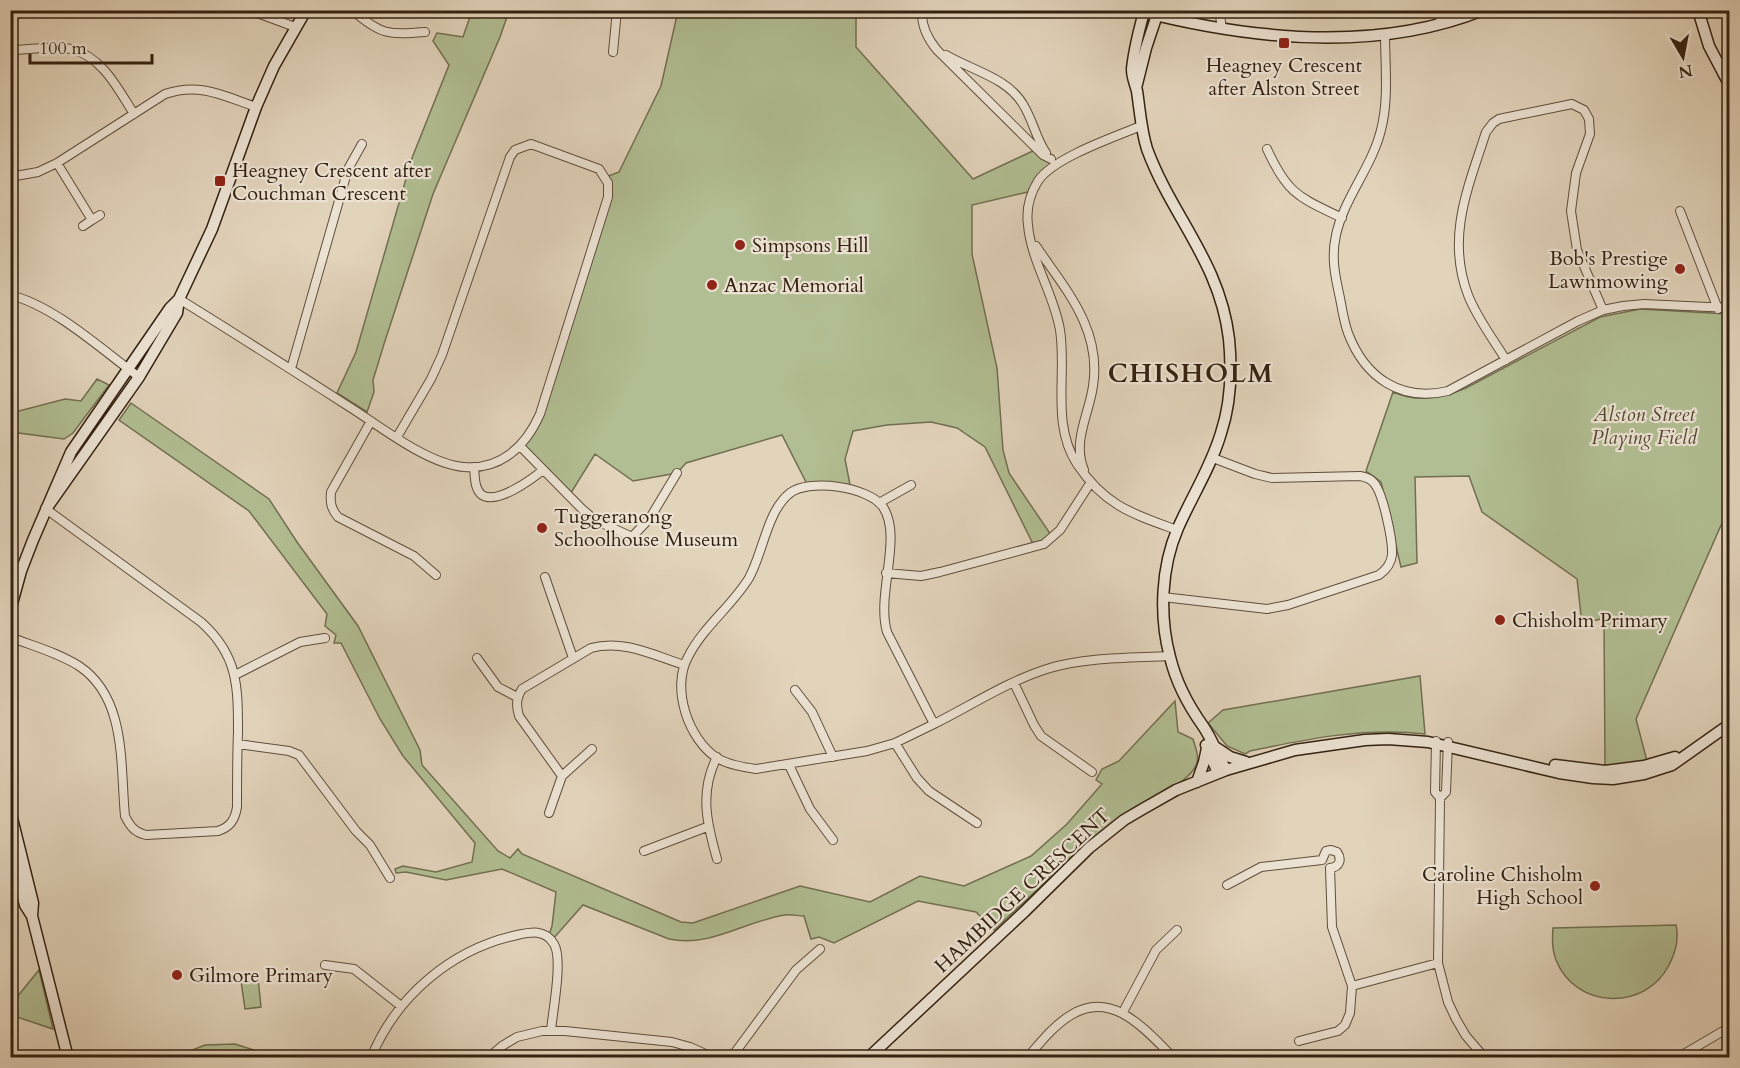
<svg xmlns="http://www.w3.org/2000/svg" width="1740" height="1068" font-family="Cardo,serif">
<style>
.green{fill:#b1bd92;stroke:#726f51;stroke-width:1.5}
.lines{fill:none;stroke-linecap:round;stroke-linejoin:round}
.street-casing{stroke:#5f4e3b;stroke-width:10}
.secondary-casing{stroke:#332110;stroke-width:13}
.street{stroke:#ece2d3;stroke-width:8}
.secondary{stroke:#ece2d3;stroke-width:10}
.poi-dot{fill:#8f2418;stroke:#ece2d3;stroke-width:2}
.labels{text-anchor:middle;stroke-width:4.5;stroke-linejoin:round;paint-order:stroke}
.poi-label{font-size:20px;fill:#332110;stroke:#ece2d3;text-anchor:start}
.park-label{font-size:20px;font-style:italic;fill:#524830;stroke:#ece2d3}
.street-label{font-size:20px;fill:#332110;stroke:#ece2d3}
.district-label{font-size:26px;font-weight:bold;letter-spacing:1.5px;fill:#332110;stroke:#ece2d3}
</style>
<rect width="100%" height="100%" fill="#e2d3bb"/>
<filter id="stains"><feTurbulence type="fractalNoise" baseFrequency=".00333" numOctaves="4"/><feColorMatrix values="0 0 0 0 .2 0 0 0 0 .09 0 0 0 0 .02 0 0 0 .5 -.17"/></filter>
<radialGradient id="worn" r=".72"><stop offset=".6" stop-color="#630" stop-opacity="0"/><stop offset="1" stop-color="#630" stop-opacity=".3"/></radialGradient>
<!-- green -->
<path class="green" d="M472,11H509L500,37L433,194L384,344L373,380L374,392L367,412L337,393L356,352L412,158L449,65L433,41L437,33L463,37Z
M678,11H861L856,18V47L973,179L1037,149L1054,164L1032,191L972,205V254L997,368L1003,450L1009,473L1053,538L1035,548L985,447L957,428L931,422L887,425L853,431L845,459L851,490L808,486L782,435L686,463L677,473L633,481L595,454L569,496L520,446L534,428L608,197L606,177L619,172L661,86Z
M1640,309L1729,314V507L1636,719L1647,761L1605,766L1604,618L1582,624L1577,579L1482,512L1469,476L1415,477L1417,563L1401,567L1381,482L1366,471L1393,392C1418,403 1442,398 1466,388L1600,317Z
M97,379L109,385L73,433L64,439L11,432V413L65,399L81,401Z
M131,403L269,499L297,542L358,626L420,750L422,765L498,851L510,858L518,849L522,854L681,922L693,923L800,886L870,902L920,876L964,886L1031,856L1067,824L1102,784L1096,780L1102,769L1119,761L1175,701L1178,732L1193,739C1196,749 1201,760 1194,769C1179,790 1150,796 1129,811C1081,848 1038,889 994,930L976,912L918,901L834,943L819,937L811,939L804,916C798,916 791,914 785,915C745,921 710,948 669,939L583,905L553,939L549,935L552,926L556,892L502,869L446,880L406,872L396,873L395,869L403,866L436,872L472,862L475,843L403,756L380,719L341,643H334L336,635L325,626L327,614L249,511L119,420Z
M1420,676L1425,734C1365,727 1307,739 1250,751L1245,754L1227,746L1208,723L1223,710Z
M1676,925C1679,939 1676,952 1669,965C1646,1011 1576,1010 1556,960C1552,950 1552,939 1553,928Z
M39,970L53,1029L11,1015V995L17,997Z
M258,978L261,1007L245,1009L241,981Z
M235,1044L263,1053L269,1057H175L205,1045Z"/>
<g class="lines">
<!-- street casing -->
<g class="street-casing">
<path id="street" d="M249,10L295,27
M352,10C381,35 388,35 425,32
M922,10C921,26 927,38 937,50L1043,155L1051,159
M1219,10L1222,28
M1439,10L1441,24
M1385,34C1385,65 1389,100 1381,130C1372,167 1344,198 1336,235C1331,257 1335,276 1340,298C1342,309 1344,322 1348,333C1365,378 1401,402 1448,391L1578,321L1603,310L1623,306L1644,304L1730,308
M10,50C30,50 52,45 71,49C103,57 118,89 134,114
M613,52L617,10
M946,55C971,70 1009,78 1024,106C1033,121 1036,138 1046,153
M1141,126C1114,137 1053,158 1038,181C1030,194 1026,210 1028,225C1031,261 1054,294 1060,330C1067,374 1051,424 1077,464C1105,506 1133,514 1177,530
M1267,149C1288,195 1299,197 1342,218
M57,163L92,220L83,226
M10,177L38,172L57,163L165,94C200,82 224,96 256,107
M1680,211L1718,309
M92,220L100,215
M1036,246C1065,289 1102,329 1093,386C1089,415 1072,441 1084,470
M10,295C55,306 102,350 139,377
M179,299C236,334 292,370 348,406C380,426 427,464 464,467C501,470 526,446 540,414L608,197V183L599,169L531,144L515,150L510,157L442,355L431,379L397,437
M1506,360C1493,339 1477,318 1468,295C1446,237 1468,188 1486,132L1493,123L1499,119L1572,104L1584,110L1589,119L1590,134L1576,173L1571,211L1577,250L1603,310
M291,369L348,169L362,144
M371,421L331,492C330,502 331,509 338,517L414,556L436,575
M520,446L582,509L595,520L632,537L650,518L677,473
M474,467C475,476 474,489 482,495C497,505 532,479 543,470
M879,503L911,485
M10,567L21,571
M886,573L921,576L940,572L1044,544L1060,530L1091,482
M545,577L573,658
M1163,597L1267,609L1288,605L1379,575C1386,570 1391,564 1392,555C1393,542 1383,491 1373,482C1370,478 1365,477 1360,476L1272,478L1255,474L1213,458
M10,637C33,646 59,653 79,666C127,698 120,765 125,816C130,826 134,832 146,835L218,831C230,827 235,820 237,807C237,782 237,757 238,732C238,686 238,655 201,622L46,509
M477,658L498,687L517,697
M235,675L300,642L325,638
M1014,683L1034,725L1041,736L1092,772
M795,690L812,712L833,757
M934,724L895,743L867,751L756,769C743,767 729,765 717,758C688,739 671,688 688,657C703,627 732,606 749,578C763,553 767,511 790,493C810,478 869,487 883,507C903,537 876,594 887,632L934,724C972,705 1010,680 1050,668C1086,657 1132,658 1169,656
M1436,741L1435,792L1440,798L1438,963L1448,1002L1456,1019L1466,1036L1485,1058
M895,743L917,778L929,791L977,823
M238,744L289,751L299,755L356,831L370,845L390,878
M717,757C699,792 707,824 717,859
M789,765L810,809L833,840
M562,776L519,716C516,705 516,699 522,689L591,648C623,639 653,655 684,665
M1440,798L1446,792L1448,742
M549,813L562,776L592,749
M644,851L707,827
M1322,860L1326,851L1331,850L1337,852C1342,859 1340,867 1330,868
M1227,885L1261,867L1322,860
M325,965L354,969L401,1006
M1352,986L1438,963
M1123,1012L1156,950L1177,930
M1299,1041L1338,1031L1345,1025L1350,1013L1352,986L1332,927L1330,868
M371,1058C396,996 452,949 517,935C531,932 545,929 554,944C563,959 553,1010 551,1030
M488,1058L502,1046L517,1037L542,1031H565L672,1042L690,1047L714,1058
M731,1058L796,970L820,949
M1027,1058C1040,1043 1054,1025 1071,1015C1113,989 1146,1031 1174,1058
M1677,1058L1730,1027"/>
</g>
<!-- secondary casing -->
<g class="secondary-casing">
<path id="secondary" d="M1698,10L1709,46L1730,86
M1139,11C1248,39 1376,53 1483,10
M1144,12C1139,30 1134,50 1132,69C1132,78 1135,83 1137,91C1140,111 1141,130 1147,149C1172,217 1220,262 1229,339C1232,370 1231,403 1221,433C1211,467 1192,496 1178,528C1161,567 1159,616 1170,657C1176,682 1188,705 1203,726C1212,739 1218,756 1226,770
M1136,88L1146,48L1157,15
M46,509L139,377L177,313L179,299L212,229L256,107L274,66L306,10
M10,611L21,571L33,540L71,452L170,308L179,299
M1206,745L1218,773
M1215,747L1230,757L1246,762
M1555,765L1605,771L1644,766L1675,757
M1197,782L1204,762L1207,748
M10,810L33,903L32,916L68,1058
M10,845L25,905L32,916
M868,1058L1024,912L1089,848L1124,820L1141,810L1176,790L1226,770L1295,750L1365,740L1388,739L1428,742L1559,773L1593,778L1613,779L1644,774L1672,765L1730,724"/>
</g>
<!-- street -->
<use href="#street" class="street"/>
<!-- secondary -->
<use href="#secondary" class="secondary"/>
</g>
<!-- markers -->
<g class="poi-dot">
<rect x="1278" y="37" width="12" height="12" rx="3"/>
<rect x="214" y="175" width="12" height="12" rx="3"/>
<circle cx="740" cy="245" r="6"/>
<circle cx="1680" cy="269" r="6"/>
<circle cx="712" cy="285" r="6"/>
<circle cx="542" cy="528" r="6"/>
<circle cx="1500" cy="620" r="6"/>
<circle cx="1595" cy="886" r="6"/>
<circle cx="177" cy="975" r="6"/>
</g>
<g class="labels">
<!-- poi labels -->
<g class="poi-label">
<text x="1284" y="72" text-anchor="middle">Heagney Crescent<tspan x="1284" dy="23">after Alston Street</tspan></text>
<text x="232" y="177">Heagney Crescent after<tspan x="232" dy="23">Couchman Crescent</tspan></text>
<text x="752" y="252">Simpsons Hill</text>
<text x="1668" y="265" text-anchor="end">Bob's Prestige<tspan x="1668" dy="23">Lawnmowing</tspan></text>
<text x="724" y="292">Anzac Memorial</text>
<text x="554" y="523">Tuggeranong<tspan x="554" dy="23">Schoolhouse Museum</tspan></text>
<text x="1512" y="627">Chisholm Primary</text>
<text x="1583" y="881" text-anchor="end">Caroline Chisholm<tspan x="1583" dy="23">High School</tspan></text>
<text x="189" y="982">Gilmore Primary</text>
</g>
<!-- park labels -->
<g class="park-label">
<text x="1644" y="421">Alston Street<tspan x="1644" dy="23">Playing Field</tspan></text>
</g>
<!-- street labels -->
<g class="street-label">
<text transform="translate(1022 890) rotate(-43)" y="7">HAMBIDGE CRESCENT</text>
</g>
<!-- district labels -->
<g class="district-label">
<text x="1191" y="382">CHISHOLM</text>
</g>
</g>
<!-- margin -->
<rect width="1740" height="1068" fill="none" stroke="#e2d3bb" stroke-width="36"/>
<rect x="12" y="12" width="1716" height="1044" fill="none" stroke="#332110" stroke-width="3"/>
<rect x="18" y="18" width="1704" height="1032" fill="none" stroke="#332110" stroke-width="1.5"/>
<!-- north arrow -->
<g transform="translate(1683 57) rotate(170)" stroke="#ece2d3" stroke-width="4.5" paint-order="stroke">
<path d="M0-4.5L10 22L0 15L-10 22Z" fill="#332110"/>
<text y="-9" font-size="16" font-weight="bold" text-anchor="middle" fill="#332110">N</text>
</g>
<!-- scale -->
<path d="M30 54v9h122v-9" fill="none" stroke="#332110" stroke-width="3"/>
<text x="39" y="54" font-size="18" fill="#332110" stroke="#ece2d3" stroke-width="4.5" paint-order="stroke">100 m</text>
<rect width="100%" height="100%" filter="url(#stains)"/>
<rect width="100%" height="100%" fill="url(#worn)"/>
</svg>
